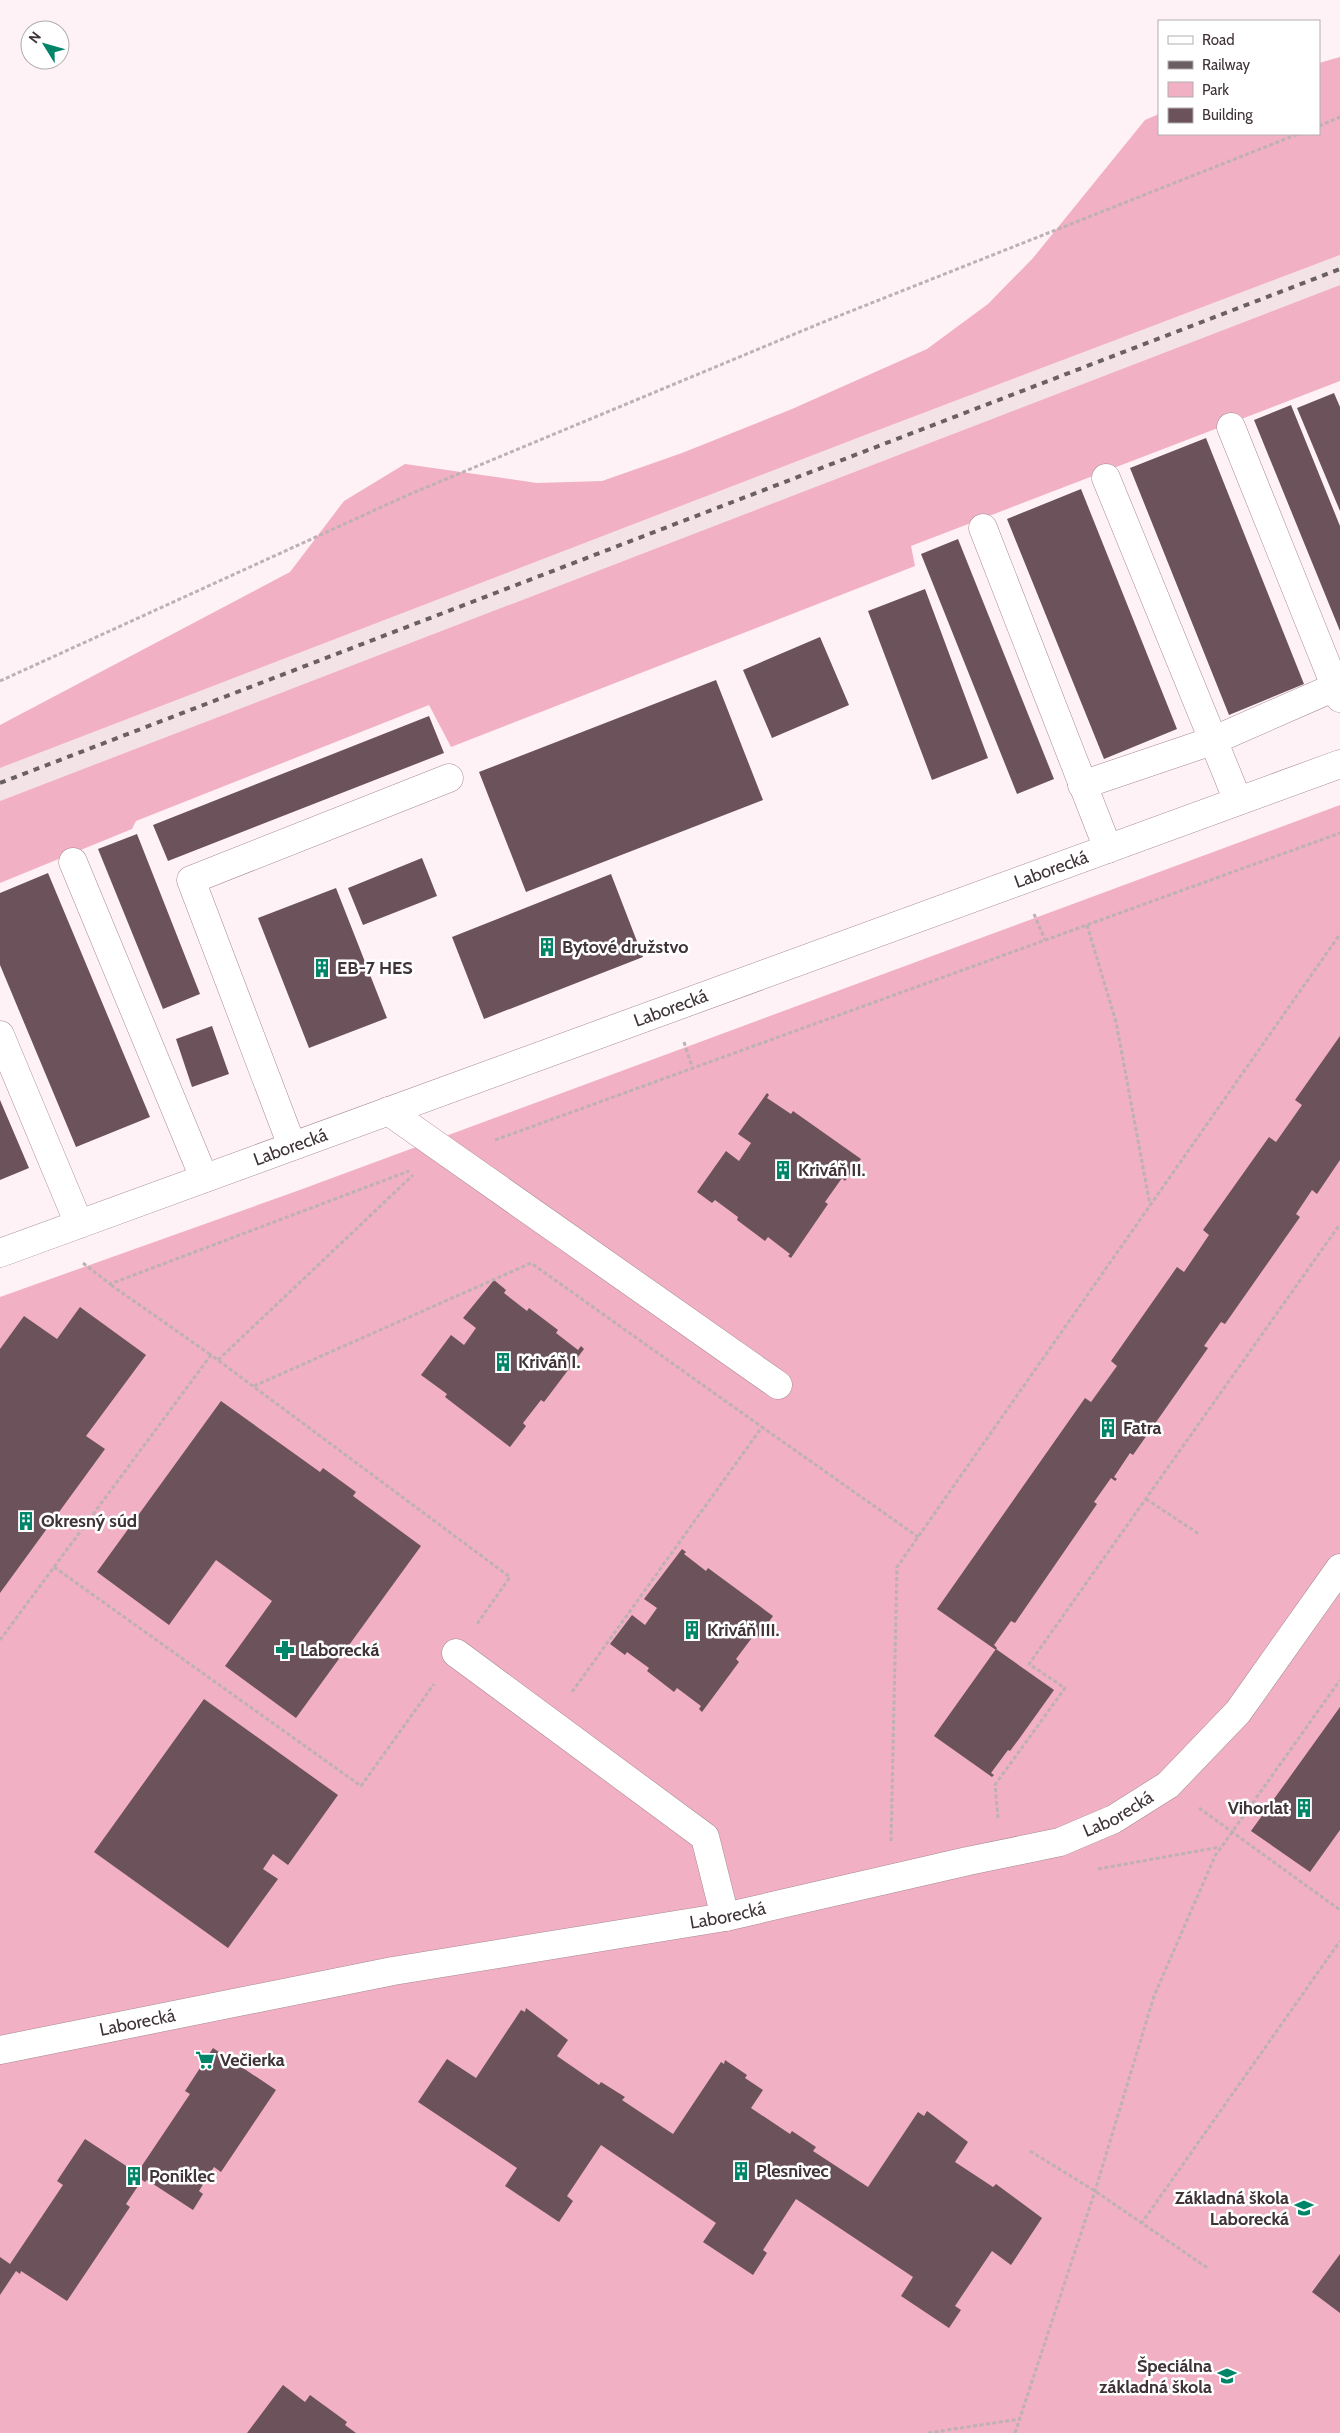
<svg xmlns="http://www.w3.org/2000/svg" width="1340" height="2433" font-family="Cabin,sans-serif">
<style>
.built{fill:#f3e3e7}
.green{fill:#f2b0c4}
.building{fill:#6c525a}
.lines{fill:none;stroke-linecap:round;stroke-linejoin:round}
.minor-casing{stroke:#a68a92;stroke-width:29}
.path{stroke:#bdb1b5;stroke-width:3;stroke-dasharray:4 2.5;stroke-linecap:butt}
.minor{stroke:#fff;stroke-width:28}
.rail{stroke:#6b5f63;stroke-width:4;stroke-dasharray:6 6;stroke-linecap:butt}
.labels{text-anchor:middle;stroke-width:5;stroke-linejoin:round;paint-order:stroke}
.street-label{font-size:18px;fill:#3f3337;stroke:#fff}
.poi-label{font-size:18px;font-weight:bold;fill:#3f3337;stroke:#fff;text-anchor:start}
</style>
<rect width="100%" height="100%" fill="#fff2f6"/>
<!-- built -->
<path class="built" d="M1340,255V285L0,801V768L860,437Z"/>
<!-- green -->
<path class="green" d="M1340,57V255L860,437L0,768V725L290,572L344,501L405,464L537,483L602,481L682,453L792,409L927,349L988,304L1033,258L1145,120L1159,114V134H1319V63Z
M1340,285V381L911,546L915,566L451,747L429,705L136,821L132,829L0,883V801Z
M1340,805V2433H0V1297L297,1191Z"/>
<!-- building -->
<path class="building" d="M1334,393L1340,407V511L1297,408Z
M1291,405L1340,526V631L1254,420Z
M1206,438L1304,684L1229,715L1130,468Z
M1081,489L1177,729L1104,759L1007,519Z
M958,539L1054,779L1017,794L921,554Z
M925,589L988,758L932,780L868,611Z
M820,637L849,705L772,738L743,670Z
M716,680L763,800L526,892L479,772Z
M429,716L444,753L168,861L153,825Z
M137,834L200,994L163,1009L98,849Z
M422,858L437,896L363,925L348,888Z
M48,873L150,1117L76,1147L0,965V893Z
M611,874L643,957L484,1019L452,937Z
M336,888L387,1018L309,1048L258,918Z
M212,1026L229,1074L192,1087L176,1039Z
M1340,1036V1160L1317,1194L1312,1190L1296,1214L1300,1217L1225,1324L1221,1322L1204,1346L1208,1348L1133,1455L1130,1453L1114,1477L1117,1479L1115,1481L1111,1478L1094,1502L1097,1504L1015,1623L1011,1621L994,1645L997,1648L996,1650L937,1609L1085,1398L1091,1402L1117,1366L1111,1361L1177,1267L1184,1272L1209,1235L1203,1230L1269,1137L1276,1142L1302,1105L1295,1100Z
M767,1093L769,1095L767,1098L791,1114L793,1111L861,1159L845,1181L842,1178L825,1202L828,1204L791,1258L788,1256L790,1254L768,1237L765,1241L737,1220L738,1217L715,1200L712,1203L697,1192L726,1151L739,1161L751,1143L738,1134Z
M0,1100L29,1168L0,1180Z
M494,1280L506,1290L504,1293L527,1311L529,1308L558,1330L556,1333L578,1350L581,1346L584,1349L544,1402L541,1400L523,1423L526,1426L510,1447L445,1397L447,1394L421,1375L451,1335L464,1345L476,1328L463,1318Z
M80,1307L146,1355L86,1436L105,1449L0,1593V1349L24,1316L57,1339Z
M221,1401L320,1472L323,1468L356,1492L353,1496L421,1546L296,1718L225,1666L272,1601L216,1560L169,1625L97,1572Z
M682,1549L686,1552L684,1554L706,1571L708,1568L773,1616L758,1637L754,1635L736,1659L739,1662L702,1712L699,1709L701,1706L677,1688L674,1692L647,1671L649,1668L627,1652L625,1655L610,1644L632,1615L645,1625L657,1608L644,1599Z
M996,1649L1054,1690L1019,1739L1010,1751L1008,1750L991,1773L994,1775L992,1777L934,1736Z
M204,1699L338,1795L288,1865L273,1854L263,1869L278,1879L228,1948L94,1852Z
M1340,1707V1830L1310,1872L1251,1831Z
M526,2008L568,2040L557,2056L599,2085L601,2082L625,2097L622,2100L673,2134L721,2062L724,2064L725,2060L747,2075L745,2078L763,2090L751,2108L790,2134L792,2131L816,2147L813,2151L868,2187L918,2112L924,2116L927,2111L968,2142L955,2162L993,2187L996,2184L1042,2218L1011,2265L992,2251L955,2306L961,2310L949,2328L901,2296L913,2277L796,2199L763,2250L767,2253L753,2275L703,2242L716,2223L601,2145L567,2196L573,2201L559,2222L505,2186L517,2168L418,2102L447,2059L476,2078L521,2010L525,2012Z
M213,2048L276,2090L221,2172L214,2167L199,2191L203,2194L193,2210L147,2180L145,2182L142,2180L126,2204L130,2207L67,2301L21,2271L20,2274L16,2271L0,2295V2257L10,2264L63,2185L57,2181L85,2139L137,2173L190,2094L185,2091Z
M1340,2254V2313L1312,2292Z
M283,2385L305,2402L310,2395L347,2422L345,2425L356,2433H247Z"/>
<g class="lines">
<!-- minor casing -->
<g class="minor-casing">
<g id="minor">
<path d="M1231,427L1340,698"/>
<path d="M1106,478L1238,801"/>
<path d="M983,528L1108,849"/>
<path d="M1082,785L1212,741L1335,687"/>
<path d="M73,862L204,1178"/>
<path d="M0,1035L79,1224"/>
<path d="M388,1111L778,1385"/>
<path d="M292,1146L191,880L449,778"/>
<path id="s1" d="M0,1253L1340,764"/>
<path d="M456,1653L705,1837L725,1917"/>
<path id="s2" d="M0,2050L393,1971L725,1917L968,1861L1060,1842L1114,1819L1168,1785L1238,1712L1340,1568"/>
</g>
</g>
<!-- path -->
<path class="path" d="M1319,126L1340,117
M0,681L408,495L821,323L1298,134
M1034,914L1045,940
M1087,925L1116,1022L1150,1205
M684,1042L692,1067
M495,1140L1340,833
M83,1263L110,1284L409,1171
M111,1285L211,1355
M218,1360L413,1175
M254,1386L531,1263L762,1427
M1146,1499L1199,1534
M54,1567L361,1786L434,1684
M0,1640L211,1355L510,1577L477,1624
M572,1692L762,1427L918,1537
M1199,1808L1340,1910
M998,1818L995,1785L1065,1688L1029,1664L1340,1224
M891,1841L897,1567L1340,934
M1098,1869L1220,1847
M1030,2151L1095,2191L1209,2269
M1141,2224L1340,1941
M928,2433L1020,2419
M1015,2433L1095,2191L1154,1996L1215,1856L1340,1680"/>
<!-- minor -->
<use href="#minor" class="minor"/>
<!-- rail -->
<path class="rail" d="M0,783L1340,269"/>
</g>
<!-- icons -->
<defs>
<g id="building-bare" transform="scale(1.5)"><path d="M-4-6H4V6H1V3H-1V6H-4ZM-2.5-4.3h1.7v1.8h-1.7ZM.8-4.3h1.7v1.8H.8ZM-2.5-1h1.7V.8h-1.7ZM.8-1h1.7V.8H.8Z" fill="#008569" stroke="#fff" stroke-width="2.5" paint-order="stroke"/></g>
<g id="pharmacy-bare" transform="scale(1.5)"><path d="M-2-6h4v4h4v4h-4v4h-4v-4h-4v-4h4Z" fill="#008569" stroke="#fff" stroke-width="2.5" paint-order="stroke"/></g>
<g id="supermarket-bare" transform="scale(1.5)"><path d="M-6-5.5h2.5l.6 2H6L4.5 2H-2.5L-4.4-4H-6ZM-1.5 3.2a1.3 1.3 0 1 0 .1 0ZM3 3.2a1.3 1.3 0 1 0 .1 0Z" fill="#008569" stroke="#fff" stroke-width="2.5" paint-order="stroke"/></g>
<g id="school-bare" transform="scale(1.5)"><path d="M0-5L7-2L0 1L-7-2ZM-4 1L0 2.5L4 1V4Q0 6-4 4Z" fill="#008569" stroke="#fff" stroke-width="2.5" paint-order="stroke"/></g>
</defs>
<g fill-rule="evenodd">
<use href="#building-bare" x="547" y="947"/>
<use href="#building-bare" x="322" y="968"/>
<use href="#building-bare" x="783" y="1170"/>
<use href="#building-bare" x="503" y="1362"/>
<use href="#building-bare" x="1108" y="1428"/>
<use href="#building-bare" x="26" y="1521"/>
<use href="#building-bare" x="692" y="1630"/>
<use href="#pharmacy-bare" x="285" y="1650"/>
<use href="#building-bare" x="1304" y="1808"/>
<use href="#supermarket-bare" x="205" y="2060"/>
<use href="#building-bare" x="741" y="2171"/>
<use href="#building-bare" x="134" y="2176"/>
<use href="#school-bare" x="1304" y="2208"/>
<use href="#school-bare" x="1227" y="2376"/>
</g>
<g class="labels">
<!-- street labels -->
<g class="street-label">
<text dy="6" stroke="none"><textPath href="#s1" startOffset="1119">Laborecká</textPath></text>
<text dy="6" stroke="none"><textPath href="#s1" startOffset="714">Laborecká</textPath></text>
<text dy="6" stroke="none"><textPath href="#s1" startOffset="309">Laborecká</textPath></text>
<text dy="6" stroke="none"><textPath href="#s2" startOffset="1145">Laborecká</textPath></text>
<text dy="6" stroke="none"><textPath href="#s2" startOffset="740">Laborecká</textPath></text>
<text dy="6" stroke="none"><textPath href="#s2" startOffset="140">Laborecká</textPath></text>
</g>
<!-- poi labels -->
<g class="poi-label">
<text x="562" y="953">Bytové družstvo</text>
<text x="337" y="974">EB-7 HES</text>
<text x="798" y="1176">Kriváň II.</text>
<text x="518" y="1368">Kriváň I.</text>
<text x="1123" y="1434">Fatra</text>
<text x="41" y="1527">Okresný súd</text>
<text x="707" y="1636">Kriváň III.</text>
<text x="300" y="1656">Laborecká</text>
<text x="1289" y="1814" text-anchor="end">Vihorlat</text>
<text x="220" y="2066">Večierka</text>
<text x="756" y="2177">Plesnivec</text>
<text x="149" y="2182">Poniklec</text>
<text x="1289" y="2204" text-anchor="end">Základná škola<tspan x="1289" dy="21">Laborecká</tspan></text>
<text x="1212" y="2372" text-anchor="end">Špeciálna<tspan x="1212" dy="21">základná škola</tspan></text>
</g>
</g>
<!-- legend -->
<rect x="1158" y="20" width="162" height="115" fill="#ffffff" stroke="#b2adaf"/>
<rect x="1168" y="36" width="25" height="8" fill="#ffffff" stroke="#b2adaf"/>
<text x="1202" y="45" font-size="15" fill="#3f3337">Road</text>
<rect x="1168" y="61" width="25" height="8" fill="#6b5f63" stroke="#b2adaf"/>
<text x="1202" y="70" font-size="15" fill="#3f3337">Railway</text>
<rect x="1168" y="82" width="25" height="15" fill="#f2b0c4" stroke="#b2adaf"/>
<text x="1202" y="95" font-size="15" fill="#3f3337">Park</text>
<rect x="1168" y="108" width="25" height="15" fill="#6c525a" stroke="#b2adaf"/>
<text x="1202" y="120" font-size="15" fill="#3f3337">Building</text>
<!-- north arrow -->
<g transform="translate(45 45) rotate(307)"><circle r="24" fill="#ffffff" stroke="#b2adaf"/>
<path d="M0-4L9 19L0 12L-9 19Z" fill="#008569"/>
<text y="-8" font-size="14" font-weight="bold" text-anchor="middle" fill="#3f3337">N</text>
</g>
</svg>
